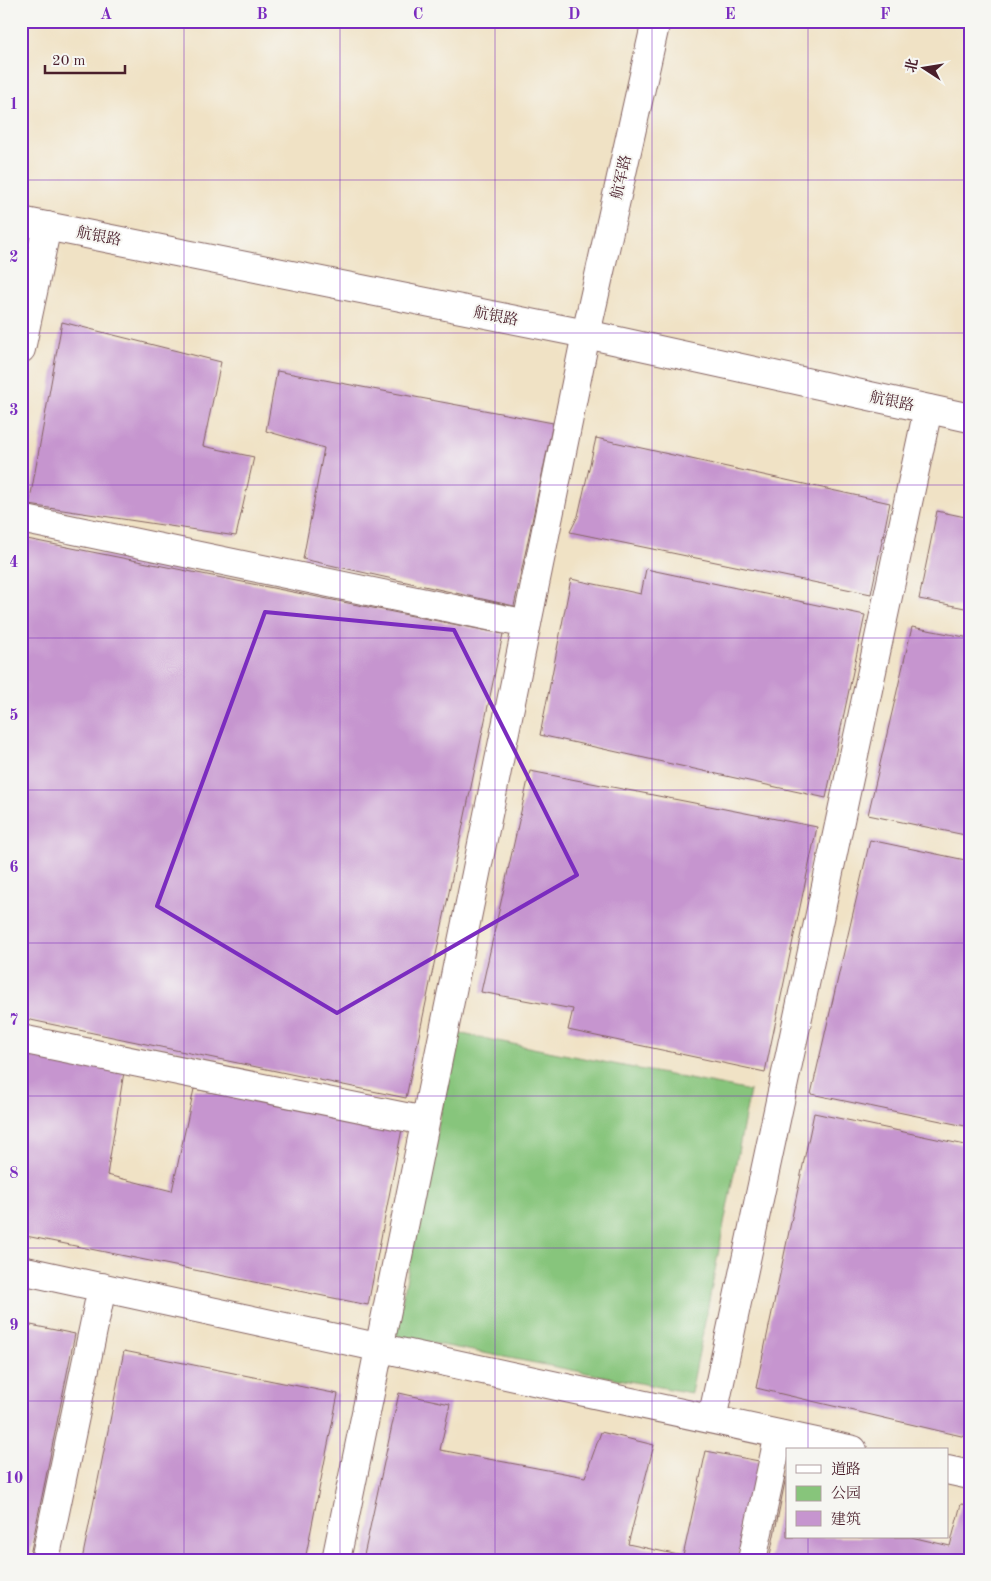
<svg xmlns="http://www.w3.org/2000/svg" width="991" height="1581" font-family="'Old Standard TT','Noto Serif SC',serif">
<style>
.green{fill:#87c57b;stroke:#687253}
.building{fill:#c695cf}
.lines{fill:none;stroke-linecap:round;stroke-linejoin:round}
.minor-casing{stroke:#846361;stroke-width:30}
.major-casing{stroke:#846361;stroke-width:30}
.minor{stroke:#fff;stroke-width:28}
.major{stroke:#fff;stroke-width:28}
.marked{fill:none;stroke:#7b2cbf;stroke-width:4;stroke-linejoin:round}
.grid{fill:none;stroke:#7b2cbf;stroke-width:1;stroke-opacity:0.55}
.labels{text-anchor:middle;stroke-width:4;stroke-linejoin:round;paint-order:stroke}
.street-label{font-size:15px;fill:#4a1f2b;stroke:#f6f6f2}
.neatline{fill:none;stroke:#7b2cbf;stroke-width:2}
.grid-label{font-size:16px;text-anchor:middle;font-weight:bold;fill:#7b2cbf}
</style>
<rect width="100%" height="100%" fill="#f6f6f2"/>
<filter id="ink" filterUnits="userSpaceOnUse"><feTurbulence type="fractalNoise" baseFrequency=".02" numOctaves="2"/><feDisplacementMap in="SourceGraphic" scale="10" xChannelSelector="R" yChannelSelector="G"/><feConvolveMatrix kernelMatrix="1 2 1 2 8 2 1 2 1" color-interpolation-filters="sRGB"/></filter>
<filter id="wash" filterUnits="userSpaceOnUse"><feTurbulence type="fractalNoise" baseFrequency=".0096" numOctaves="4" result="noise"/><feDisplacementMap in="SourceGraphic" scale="20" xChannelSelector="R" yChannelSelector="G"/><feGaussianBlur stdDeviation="1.12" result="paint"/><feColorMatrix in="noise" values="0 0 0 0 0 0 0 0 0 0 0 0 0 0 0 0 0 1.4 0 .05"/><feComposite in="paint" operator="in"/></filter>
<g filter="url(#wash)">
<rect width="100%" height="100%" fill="#f0e2c5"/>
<!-- green -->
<path class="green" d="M457,1033L750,1091L691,1393L395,1336Z"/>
<g id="blocks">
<!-- building -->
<path class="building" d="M62,322L221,362L203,446L254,457L236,536L29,505Z
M277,371L553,423L514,606L303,559L324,448L266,431Z
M596,438L890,503L871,594L570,532L578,516Z
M937,511L970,518V609L919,599Z
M27,539L503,634L406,1098L21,1018V566Z
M646,569L865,615L826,798L540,735L571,579L641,594Z
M912,627L970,638V836L868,815Z
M530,771L817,827L765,1072L568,1030L573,1009L481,992Z
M870,840L970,861V1127L811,1094Z
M21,1051L124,1072L107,1175L172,1191L194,1089L402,1129L368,1305L21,1235Z
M814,1113L970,1146V1438L756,1388Z
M21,1323L75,1334L29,1560H21Z
M124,1351L338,1394L305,1560H82Z
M399,1393L450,1404L440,1450L585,1477L601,1432L654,1445L628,1544L683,1556V1560H363Z
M706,1451L759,1461L738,1560H697L683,1556Z
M786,1477L787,1537H911L950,1546L961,1504L970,1505V1560H769Z"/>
</g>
</g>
<g filter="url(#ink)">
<use href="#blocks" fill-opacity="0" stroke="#846361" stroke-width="1"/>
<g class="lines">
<!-- minor casing -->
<g class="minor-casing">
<path id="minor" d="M21,349L47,226
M21,519L527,624
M21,1039L425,1121
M21,1270L853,1450
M712,1419L928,409
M947,1470L970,1475
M45,1560L102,1287
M336,1560L586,334L656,21
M752,1560L779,1434"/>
</g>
<!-- major casing -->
<g class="major-casing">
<path id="major" d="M21,221L586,334L970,418"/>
</g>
<!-- minor -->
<use href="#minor" class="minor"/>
<!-- major -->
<use href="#major" class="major"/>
</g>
</g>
<!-- marked area -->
<path class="marked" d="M265,612L454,630L577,875L337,1013L157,906Z"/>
<!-- grid -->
<path class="grid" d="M184,21V1560M340,21V1560M495,21V1560M652,21V1560M808,21V1450M21,180H970M21,333H970M21,485H970M21,638H970M21,790H970M21,943H970M21,1096H970M21,1248H970M21,1401H970M808,1537V1560"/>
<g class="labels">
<!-- street labels -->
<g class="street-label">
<text transform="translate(621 177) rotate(-77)" y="5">航军路</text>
<text transform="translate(99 236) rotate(11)" y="5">航银路</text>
<text transform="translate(496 316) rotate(11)" y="5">航银路</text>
<text transform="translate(892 401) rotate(12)" y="5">航银路</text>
</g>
</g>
<!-- margin -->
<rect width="991" height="1581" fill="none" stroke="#f6f6f2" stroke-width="55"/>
<!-- legend -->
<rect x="786" y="1448" width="162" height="90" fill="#f6f6f2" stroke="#b1a0a2"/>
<rect x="796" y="1465" width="25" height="8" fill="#ffffff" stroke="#b1a0a2"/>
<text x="831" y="1474" font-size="15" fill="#4a1f2b">道路</text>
<rect x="796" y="1486" width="25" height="15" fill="#87c57b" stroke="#b1a0a2"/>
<text x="831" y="1498" font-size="15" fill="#4a1f2b">公园</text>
<rect x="796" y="1511" width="25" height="15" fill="#c695cf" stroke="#b1a0a2"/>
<text x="831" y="1524" font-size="15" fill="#4a1f2b">建筑</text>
<!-- north arrow -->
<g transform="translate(924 68) rotate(282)" stroke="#f6f6f2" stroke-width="4" paint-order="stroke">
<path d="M0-4L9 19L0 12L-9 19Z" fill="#4a1f2b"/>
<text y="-8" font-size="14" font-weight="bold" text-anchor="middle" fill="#4a1f2b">北</text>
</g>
<!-- scale -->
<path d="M45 65v8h80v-8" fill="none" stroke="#4a1f2b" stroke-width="2.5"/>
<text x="52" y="65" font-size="15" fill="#4a1f2b" stroke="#f6f6f2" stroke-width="4" paint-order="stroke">20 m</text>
<rect x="28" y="28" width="936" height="1526" class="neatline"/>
<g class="grid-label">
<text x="106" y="19">A</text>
<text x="262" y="19">B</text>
<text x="418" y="19">C</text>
<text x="574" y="19">D</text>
<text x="730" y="19">E</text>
<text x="885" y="19">F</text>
<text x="14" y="109">1</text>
<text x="14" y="262">2</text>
<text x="14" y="415">3</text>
<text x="14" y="567">4</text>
<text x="14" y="720">5</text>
<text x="14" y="872">6</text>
<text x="14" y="1025">7</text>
<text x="14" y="1178">8</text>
<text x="14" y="1330">9</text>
<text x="14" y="1483">10</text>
</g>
</svg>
